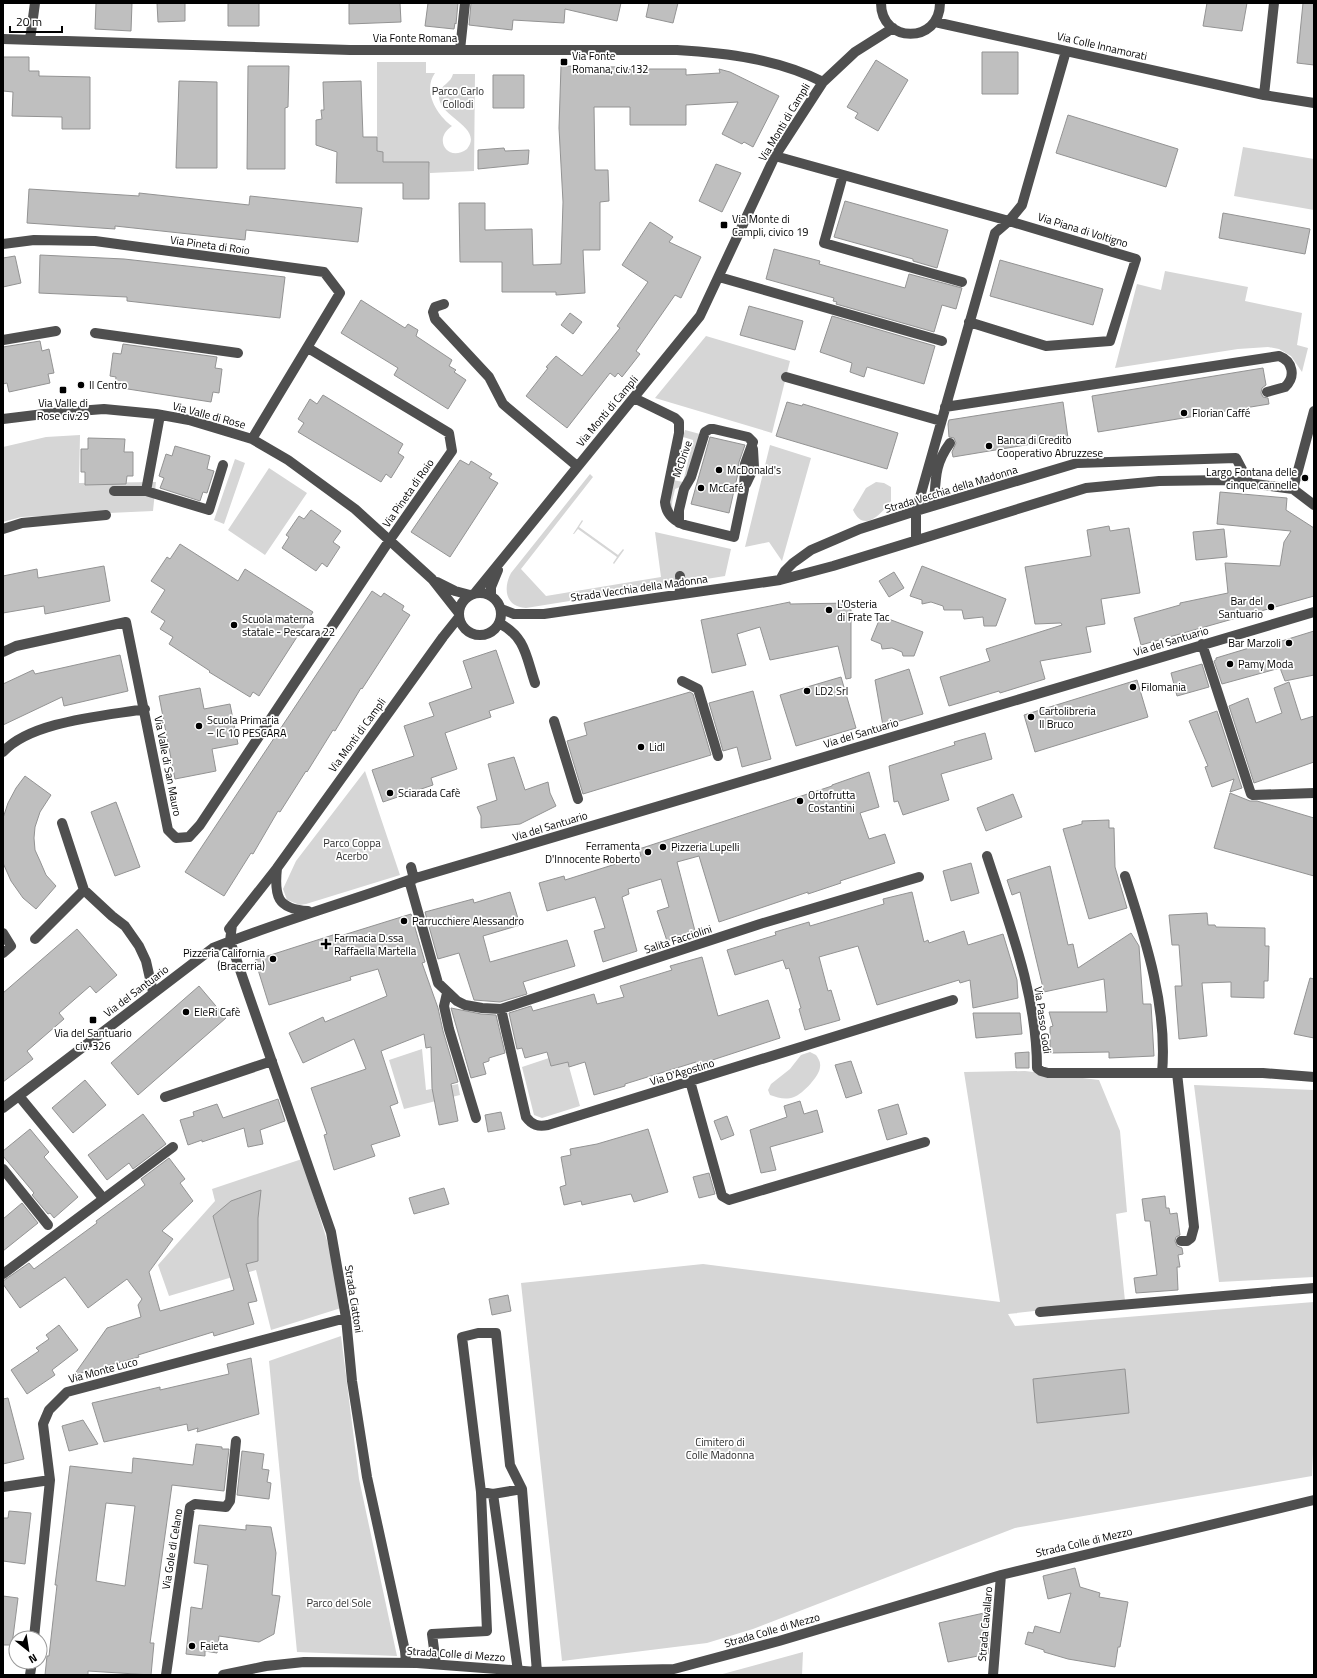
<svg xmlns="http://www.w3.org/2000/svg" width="1317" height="1678" font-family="'Titillium Web',sans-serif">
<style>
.green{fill:#d6d6d6}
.building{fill:#bfbfbf;stroke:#939393;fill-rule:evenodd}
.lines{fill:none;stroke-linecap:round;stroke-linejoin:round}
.minor{stroke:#4f4f4f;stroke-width:10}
.poi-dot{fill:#000;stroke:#fff;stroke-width:1.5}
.labels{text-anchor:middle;stroke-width:3.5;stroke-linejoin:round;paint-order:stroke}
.street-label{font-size:11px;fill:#000;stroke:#fff}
.poi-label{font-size:11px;fill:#000;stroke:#fff;text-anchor:start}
.park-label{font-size:11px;fill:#2d2d2d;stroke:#fff}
</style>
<rect width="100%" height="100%" fill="#fff"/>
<!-- green -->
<path class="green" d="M377,62H426V73H435C422,91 437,115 452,126C432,139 448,163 467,149C485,126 435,117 439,93C441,85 451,83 453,74H475L474,171L430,173L429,162H383V152L377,151Z
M1243,147L1314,159V210L1234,196Z
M1165,271L1248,287L1245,301L1302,313L1297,345L1308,348L1302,372L1291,356L1279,349L1268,347L1238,349L1115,368L1137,284L1161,290Z
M706,336L790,361L772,433L655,398Z
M685,430L700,434L690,477L682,486L675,489C673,499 669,506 676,515L668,507L673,480L683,482L693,440L683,437Z
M80,435L79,483L156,482L153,511L21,517L3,522V447L46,437Z
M770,445L811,458L782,561L769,542L745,547Z
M235,459L245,463L224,524L214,520Z
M269,468L307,493L265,555L228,530Z
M590,474L593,477L521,569L546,596L661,577L655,532L731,549L725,576L526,608C505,607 503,588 511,573Z
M876,482L884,483L891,487V501C882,513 864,534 853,510L866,488Z
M582,520L583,521L579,527L618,555L623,549L624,550L614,564L613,563L617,557L578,529L574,534H573Z
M365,771L400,875L306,904L300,905L287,900L283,889L296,861Z
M422,1049L426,1090L458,1084L460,1095L404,1109L389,1060Z
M810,1052L816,1055C818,1058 821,1062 820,1067C820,1075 803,1094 794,1097C786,1100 778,1098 770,1095L768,1090L771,1084L790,1069L801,1055Z
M566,1056L580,1106L542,1118L534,1115L522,1067L549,1058Z
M1025,1071L1099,1080L1120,1131L1127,1212L1116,1214L1125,1301L1008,1314L1015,1326L1314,1302V1431L1312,1476L1015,1528L753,1629L707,1643L562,1661L521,1283L703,1264L1000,1302L964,1072Z
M1194,1085L1314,1090V1277L1219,1282Z
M302,1159L329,1247L341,1308L271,1330L256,1270L169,1296L158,1265L215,1201L212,1189Z
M341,1336L359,1479L397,1656L297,1652L269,1361Z
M803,1652L802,1675H719Z"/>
<!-- building -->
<path class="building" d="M96,3H132L131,31L95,29Z
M157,3H185V21L158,22Z
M228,3H259V26H228Z
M349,3H400L401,22L349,24Z
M428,3H458L456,24L455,23L454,29L425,26Z
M471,3H621L617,21L565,9L564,23L513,20L512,30L469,25Z
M649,3H678L673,23L646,17Z
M1207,3H1247L1242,31L1203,26Z
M1303,3H1314V65L1297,63Z
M982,52H1018V94H982Z
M3,57H29V71H39V76L90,77V129H62V117L12,116L13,92L3,91Z
M876,60L908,80L878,131L855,118L858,113L847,107Z
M248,66H289L288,107L285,108V169H247Z
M561,66L619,67V69H686V75L720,73L719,69L730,72L779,96L753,147L744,142L742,144L722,134L738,102L686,105V125H630V107H594L595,170H608L609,201L600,202V250H583L585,293L556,295V292H502V262H460L459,203H485V230L532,229L533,265L561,264L563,202L559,128Z
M493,75H524V108H493Z
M179,81L217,82V168H176Z
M361,81L363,137H377V151L383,152V162H429V199H403V183H336L337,152L316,145V120L322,119L321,110H324L323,82Z
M1068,115L1178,149L1166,187L1056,153Z
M504,148L505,151L529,150L528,164L478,169V150Z
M716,164L741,173L722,212L699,201Z
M29,189L139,196V193L249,205L250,196L362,208L358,242L246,230L245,240L115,226V229L27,223Z
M845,201L948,230L937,268L913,261V259L834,237Z
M1223,213L1310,229L1305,254L1219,238Z
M650,222L673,237L669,242L701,257L681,298L675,295L636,351L640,354L622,377L618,373L615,377L610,373L567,428L526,396L548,368L546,367L556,356L582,376L620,328L617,326L648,282L622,265Z
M774,249L820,261L819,264L905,288L909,274L962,288L956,309L942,305L934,332L836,304L837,302L833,301L834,298L766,279Z
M40,255L124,259L285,277L280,318L127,301V297L39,293Z
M15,256L21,283L3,287V258Z
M1000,260L1103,289L1093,325L990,296Z
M361,300L405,328L408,324L418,330L416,336L452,360L449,366L456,370L454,372L466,380L448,409L394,375L398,368L341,333Z
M749,306L803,321L795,350L740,335Z
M570,313L582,322L573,334L561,325Z
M832,316L935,346L924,384L867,367L864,377L850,372L852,363L820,352Z
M40,341L42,351L49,349L54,373L48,374L50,383L9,392L7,383L3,384V347Z
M123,344L217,357L215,368L222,369L219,393L213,392L211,402L115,387L116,377L110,376L113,353L121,354Z
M1263,368L1266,385L1262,388L1261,393L1263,397L1268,398L1269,404L1098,432L1092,396Z
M323,395L403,444L398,453L404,457L391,478L386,474L381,482L298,432L304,423L298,419L310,399L317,404Z
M787,402L802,406L803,404L898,433L887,469L776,436Z
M1063,402L1068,438L953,457L952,452L956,443L954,438L949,437L948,424L949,420Z
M710,437L745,445L739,462L738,473L729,513L691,504Z
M88,438L125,439L124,452H133V476H127L126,484L85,485V472H81V449H88Z
M175,446L210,456L207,469L214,471L207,493L203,492L200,501L160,488L164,478L159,476L166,454L172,456Z
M460,460L469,465L471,461L492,474L489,478L498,483L450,557L411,532Z
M1220,492L1287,498L1286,510L1314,528V596L1141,645L1134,618L1180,605V603L1228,593L1225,563L1280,566L1284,542L1291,531L1217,524Z
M311,510L341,531L333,542L340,547L327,567L322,563L316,571L282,548L289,537L286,535L299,516L304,519Z
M1109,526L1110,531L1129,528L1140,593L1101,599L1105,624L1086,627L1091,652L1040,661L1045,679L1000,693L999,691L949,706L940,677L990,661L986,649L1062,625L1061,623L1035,624L1025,567L1091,556L1087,530Z
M1224,529L1227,557L1196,560L1193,532Z
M180,544L238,581L245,569L313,612L259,696L253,692L250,697L209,672L210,671L169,644L173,637L160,629L165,621L151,612L165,590L151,581L167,557L170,559Z
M104,566L110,601L45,614L44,606L3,613V576L37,569L38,578Z
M922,566L1006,599L996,626H984L983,617L964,619L962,610H944L943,606L931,602L922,604V600L910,596Z
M894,572L904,588L889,597L879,581Z
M372,591L381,597L384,593L404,606L402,610L410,615L362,689L361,688L335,731L333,730L307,772L306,771L280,812L278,811L253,854L251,853L224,896L185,872Z
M790,602V604L851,603V678L846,679L838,646L770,660L760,627L737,634L746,665L712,673L701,620Z
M880,618H886L923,632L914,656H903L902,652L892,648L882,649L881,644L871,640Z
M1314,631V675L1285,681L1280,668L1222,684L1214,661L1216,660V658L1259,645V648Z
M496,650L514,703L489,711L491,717L445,733L457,769L431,778L433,785L383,802L372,770L414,756L404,726L434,716L429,703L472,688L463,661Z
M120,655L128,691L64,706L62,697L3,725V684L33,670L35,674Z
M1202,664L1209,687L1177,696L1171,673Z
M909,669L923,714L883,726L875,680Z
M841,677L856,728L796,746L780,695Z
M1137,680L1148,717L1035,752L1024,715Z
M1289,682L1301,720L1314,716V762L1254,783L1229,706L1248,698L1256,723L1282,713L1274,688Z
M200,688L204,709L230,704L238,744L212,749L216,771L175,779L159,696Z
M753,691L771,759L742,767L737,747L723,751L709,703Z
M690,692L693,694L711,755L583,794L567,741L587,735L584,723Z
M1217,711L1242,788L1230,792L1234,779L1212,787L1205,767L1208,766L1189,721Z
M985,733L992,759L941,774L949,800L903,815L898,801L894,802L889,766L955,745L954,742Z
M514,757L525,790L548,782L550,793L556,806L520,824L481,828V816L477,807L497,800L488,764Z
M869,772L879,807L860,813L869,839L885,834L895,863L840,881L841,883L808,894V892L719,922L699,856L677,862L695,931L667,941L657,911L669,907L661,879L628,889L629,894L622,897L637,951L603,962L594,931L605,928L595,897L547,911L539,883L564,876L565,880L641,856L639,849L832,786V785Z
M25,776L51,795L40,812L35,827L34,838L35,850L40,861L46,875L56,886L36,909L23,898L11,881L3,863V818L8,803L16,788Z
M1230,793L1250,801H1257L1314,818V876L1214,848Z
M1013,794L1022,817L986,831L977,808Z
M116,802L140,867L115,876L91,812Z
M1109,820V828H1114L1115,867L1127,908L1089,919L1063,829L1082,824V821Z
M971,863L979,893L951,901L943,871Z
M1050,866L1068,945L1073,944L1078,968L1131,933L1139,946L1143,1004H1151L1154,1056L1109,1058V1052L1050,1053V1027L1053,1026L1049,1012H1107L1104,979L1044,992L1020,892L1012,895L1007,880Z
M510,892L520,925L483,936L490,962L567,940L575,966L523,982L527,994L500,1002L474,1000L459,953L438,959L425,912L473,899L474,903Z
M912,892L924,942L928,940L929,943L964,931L968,945L1003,934L1017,980L1018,998L973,1008L970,980L960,983L959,980L877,1005L858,946L819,957L828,991L831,990L840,1020L805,1030L799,1009L801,1008L789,968L786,969L783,960L735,975L727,950L776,935L775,932L809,922L810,926L884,904L883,899Z
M1207,913L1208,925H1215L1216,927L1265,928V946H1269L1268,981H1264V998L1231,997V982L1202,983L1207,1036L1179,1039L1175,986H1182L1179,945H1172L1169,915Z
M411,914L425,962L422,963L438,1008L443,1031L458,1082L451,1084L458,1121L439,1125L432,1088L431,1047L426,1048L424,1034L381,1051L398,1103L390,1106L400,1136L371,1145L375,1156L334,1170L324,1135L327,1134L311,1088L366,1069L354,1039L303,1063L289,1033L323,1017L325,1022L387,996L378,969L350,977L351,980L269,1005L255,960L336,934L337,937Z
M77,929L117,975L96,993L90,986L59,1013L64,1019L27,1051L33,1059L3,1082V993Z
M702,957L718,1016L768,1000L780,1038L697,1065L696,1062L625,1084V1086L594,1095L585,1062L569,1067L568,1062L551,1066L547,1052L525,1058L522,1048L517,1049L509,1013L531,1006L533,1011L594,994L597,1004L624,997L620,986L672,970L670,966Z
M1310,978L1314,979V1038L1294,1034Z
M199,986L226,1018L138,1095L111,1063Z
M451,1008L481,1014L496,1015L505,1053L489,1058V1061L483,1063L486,1074L471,1078Z
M973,1013H1020L1022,1034L976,1038Z
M1029,1052V1068H1016L1015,1053Z
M851,1061L862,1093L846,1098L835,1065Z
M85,1080L106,1105L73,1133L52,1108Z
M278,1099L285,1121L260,1130L263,1144L248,1147L244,1128L202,1142V1140L188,1145L180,1120L194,1116L193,1112L217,1104L223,1118Z
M800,1101L804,1114L817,1110L823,1132L770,1147L776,1170L761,1173L750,1130L787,1117L784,1106Z
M898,1104L907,1134L887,1140L878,1110Z
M501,1112L505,1129L488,1132L485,1115Z
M143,1114L166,1144L133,1169L129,1163L107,1180L88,1155Z
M727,1116L734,1135L721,1140L714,1121Z
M30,1129L49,1152L44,1157L78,1197L54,1218L50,1213L48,1214L32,1195L34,1193L3,1156V1151Z
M648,1129L668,1192L634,1202L631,1194L582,1205L581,1201L564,1205L560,1187L566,1185L561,1157L571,1155L570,1149L597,1144Z
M169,1158L185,1179L180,1183L193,1201L162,1231L173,1239L149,1272L160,1311L234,1290L213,1216L231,1201L261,1190L258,1218V1261L246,1264L257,1301L248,1303L254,1324L214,1336L213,1332L138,1355L139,1357L74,1375L107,1328L141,1317L138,1305L142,1299L127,1279L88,1308L65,1277L20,1308L3,1284V1281L29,1263L34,1269L97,1223L96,1221L145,1185L141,1179Z
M709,1173L715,1194L699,1198L693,1177Z
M444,1188L449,1204L414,1214L409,1198Z
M1165,1196L1166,1208H1169L1170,1214L1177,1213L1180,1235L1176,1237L1175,1241L1177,1246L1182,1248L1183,1254L1178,1255L1180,1267H1177L1178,1290L1136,1293L1134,1278L1157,1275L1150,1221H1145L1142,1199Z
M22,1203L38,1223L3,1251V1219Z
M508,1295L511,1311L492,1315L489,1299Z
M59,1325L78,1350L52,1370L55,1375L27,1394L11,1370L39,1351L36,1348L49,1339L46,1335Z
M251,1358L259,1414L197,1432L198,1428L188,1431L187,1424L104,1442L92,1403L160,1387V1390L229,1374L227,1364Z
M1125,1369L1129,1413L1037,1423L1033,1379Z
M8,1398L24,1459L3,1464V1399Z
M83,1420L98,1444L69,1451L62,1426Z
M196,1444L222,1447V1449H229L224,1491L172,1485L150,1643H154L151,1675L88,1671V1675H45L47,1656H49L57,1585H55L70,1466L132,1473L133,1458L193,1465ZM106,1503L135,1506L125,1586L96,1581Z
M242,1451L264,1454L262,1469L269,1470L267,1482L271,1483L269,1499L237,1495Z
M9,1511L31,1513L25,1564L3,1561V1518H8Z
M199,1525L246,1530V1525L271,1527L276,1553L272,1595L280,1596L274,1634L259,1642L219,1636L217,1653L205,1651V1656L186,1654L191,1607L202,1609L208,1565L194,1563Z
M1075,1568L1080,1587L1100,1593L1099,1597L1128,1602L1120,1647H1118L1115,1667L1068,1659L1044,1652V1650L1025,1644L1028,1632L1033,1633L1035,1626L1060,1633L1071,1593L1048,1599L1043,1576Z
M3,1596L18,1598L12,1645H3Z
M984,1613L989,1638L988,1654L948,1662L939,1623Z"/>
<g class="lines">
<!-- minor -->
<path class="minor" d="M881,3C881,44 940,44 940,3
M935,22L1264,95L1314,103
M3,39L350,50H677C727,53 778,59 823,82
M30,40L35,3
M460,50L465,3
M1264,95L1274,3
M775,156L1009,221L1136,259L1110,341L1046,346L969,322
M843,175L824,243L962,282
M3,244L34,240L95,241L324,272L340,293L252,439
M719,277L942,341
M444,304L435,307L433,312L435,319L489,377L503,404L577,466
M95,333L238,353
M3,340L56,331
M786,377L941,421
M634,398L675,418L679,422V433L665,502C666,514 674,521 685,525L734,537L744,489L745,464L753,442L748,437L714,429H710L705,432L691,477L684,489L679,510V523
M945,407L1279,356C1293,361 1296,377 1285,387L1267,392
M160,415L146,491L209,510L223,465
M3,419L52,413L104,409L156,414L189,420L252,439L288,460L355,509L432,579L458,612
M746,484L754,467L753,449
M1293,489L1314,411
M114,491H146
M934,505C936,479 934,465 950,443
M3,529L22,523L106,515
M916,540V511L995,233L1009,221L1022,205L1066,51
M780,580L785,571L793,563L811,550L860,529L916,511L1077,463L1236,458L1249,483
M437,582L455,591L470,595
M459 614a21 21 0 1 1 42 0a21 21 0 1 1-42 0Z
M475,593L700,316L775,156L823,82L855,52L893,28
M679,594L681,586L680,576
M491,596V587L498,570
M501,609L514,614H544L780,580L833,566L1086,488L1159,481L1226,480L1293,489L1314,505
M499,623C526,637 526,657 535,683
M1202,644L1251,794L1253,795L1314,793
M3,652L16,646L126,622L168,830L176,838L189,837L200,825L389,541L452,451L449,433L308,348
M682,681L698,689L718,756
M554,721L578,799
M3,752C31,721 105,716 145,709
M62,823L84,890L112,916L125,926L139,946L146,961L153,992
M987,856C1009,924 1037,995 1037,1068L1041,1071L1048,1073H1263L1314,1077
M411,867L414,879
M277,868C274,896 277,909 308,911
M1125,876C1145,938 1168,1007 1162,1073
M409,880L438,983L457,1001L465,1005L482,1008L501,1009L760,924L919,877
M232,925L230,941L331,1232L346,1318L352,1381L367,1477L405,1651L406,1662
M229,929L277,868L443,637L459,617
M3,933L11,946L3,953
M35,939L84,890
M447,993L444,1006L449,1029L476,1118
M501,1009L526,1117C532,1125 538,1127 548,1125L953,1000
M1177,1073L1194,1227L1191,1238L1187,1241H1181
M690,1081L722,1196L729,1200L925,1142
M19,1096L103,1198
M165,1097L272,1061
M3,1108L213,948C278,922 344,903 409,880L1314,612
M3,1169L48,1225
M3,1274L173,1147
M1040,1312L1314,1288
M3,1487L50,1480
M493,1494L522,1489
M34,1638L50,1480L43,1424L49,1410L67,1392L346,1318
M436,1664L432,1634L487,1631L481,1492
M518,1671L493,1494L481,1492L462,1337L478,1333H496L510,1465L522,1489L537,1672
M30,1675L32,1662
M166,1675L190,1507L195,1504L226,1507L230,1501L236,1441
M223,1675L266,1666L304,1662L417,1663L537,1672L674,1669L779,1641L1001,1575L1314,1500
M993,1675L1001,1575"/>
</g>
<!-- markers -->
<g class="poi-dot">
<rect x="560" y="58" width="8" height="8" rx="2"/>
<rect x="720" y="221" width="8" height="8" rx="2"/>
<circle cx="81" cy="385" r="4"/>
<rect x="59" y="386" width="8" height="8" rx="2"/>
<circle cx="1184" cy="413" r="4"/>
<circle cx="989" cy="446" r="4"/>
<circle cx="719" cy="470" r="4"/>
<circle cx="1305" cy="478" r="4"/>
<circle cx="701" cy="488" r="4"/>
<circle cx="1271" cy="607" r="4"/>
<circle cx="829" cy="610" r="4"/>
<circle cx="234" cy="625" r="4"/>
<circle cx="1289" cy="643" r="4"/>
<circle cx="1230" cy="664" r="4"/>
<circle cx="1133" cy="687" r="4"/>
<circle cx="807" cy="691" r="4"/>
<circle cx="1031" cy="717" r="4"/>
<circle cx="199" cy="726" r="4"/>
<circle cx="641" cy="747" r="4"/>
<circle cx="390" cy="793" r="4"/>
<circle cx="800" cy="801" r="4"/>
<circle cx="663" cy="847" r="4"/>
<circle cx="648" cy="852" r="4"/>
<circle cx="404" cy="921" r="4"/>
<path d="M324 938h4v4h4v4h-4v4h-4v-4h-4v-4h4z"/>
<circle cx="273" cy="959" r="4"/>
<circle cx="186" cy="1012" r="4"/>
<rect x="89" y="1016" width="8" height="8" rx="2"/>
<circle cx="192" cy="1646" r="4"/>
</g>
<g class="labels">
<!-- street labels -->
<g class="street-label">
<text x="415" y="42">Via Fonte Romana</text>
<text transform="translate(1102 46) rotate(13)" y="4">Via Colle Innamorati</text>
<text transform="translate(784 122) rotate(-59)" y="4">Via Monti di Campli</text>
<text transform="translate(1083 230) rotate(17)" y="4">Via Piana di Voltigno</text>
<text transform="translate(210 245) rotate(8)" y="4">Via Pineta di Roio</text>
<text transform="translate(607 411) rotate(-50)" y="4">Via Monti di Campli</text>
<text transform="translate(209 415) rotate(15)" y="4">Via Valle di Rose</text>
<text transform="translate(682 459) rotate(-71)" y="4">McDrive</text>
<text transform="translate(951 489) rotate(-17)" y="4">Strada Vecchia della Madonna</text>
<text transform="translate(408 493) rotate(-55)" y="4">Via Pineta di Roio</text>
<text transform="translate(639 588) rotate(-8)" y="4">Strada Vecchia della Madonna</text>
<text transform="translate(1171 641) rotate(-17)" y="4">Via del Santuario</text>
<text transform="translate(861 733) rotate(-17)" y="4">Via del Santuario</text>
<text transform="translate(357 735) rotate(-54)" y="4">Via Monti di Campli</text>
<text transform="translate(168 766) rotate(79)" y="4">Via Valle di San Mauro</text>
<text transform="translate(550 826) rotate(-17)" y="4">Via del Santuario</text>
<text transform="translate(678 939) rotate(-18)" y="4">Salita Facciolini</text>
<text transform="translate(136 991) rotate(-37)" y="4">Via del Santuario</text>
<text transform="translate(1043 1020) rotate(82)" y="4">Via Passo Godi</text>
<text transform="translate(682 1072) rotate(-17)" y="4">Via D'Agostino</text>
<text transform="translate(354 1299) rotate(81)" y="4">Strada Ciattoni</text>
<text transform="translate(103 1370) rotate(-15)" y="4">Via Monte Luco</text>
<text transform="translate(1084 1542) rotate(-13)" y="4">Strada Colle di Mezzo</text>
<text transform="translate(172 1549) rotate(-81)" y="4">Via Gole di Celano</text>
<text transform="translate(985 1624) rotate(-85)" y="4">Strada Cavallaro</text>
<text transform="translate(772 1630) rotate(-16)" y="4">Strada Colle di Mezzo</text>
<text transform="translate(456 1654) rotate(4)" y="4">Strada Colle di Mezzo</text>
</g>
<!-- poi labels -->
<g class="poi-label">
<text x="572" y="60">Via Fonte<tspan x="572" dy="13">Romana, civ.132</tspan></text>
<text x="732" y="223">Via Monte di<tspan x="732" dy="13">Campli, civico 19</tspan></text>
<text x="89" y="389">Il Centro</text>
<text x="63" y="407" text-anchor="middle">Via Valle di<tspan x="63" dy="13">Rose civ.29</tspan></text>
<text x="1192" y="417">Florian Caffé</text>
<text x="997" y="444">Banca di Credito<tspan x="997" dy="13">Cooperativo Abruzzese</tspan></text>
<text x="727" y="474">McDonald's</text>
<text x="1297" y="476" text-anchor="end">Largo Fontana delle<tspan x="1297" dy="13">cinque cannelle</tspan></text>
<text x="709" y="492">McCafé</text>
<text x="1263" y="605" text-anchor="end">Bar del<tspan x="1263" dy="13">Santuario</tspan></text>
<text x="837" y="608">L'Osteria<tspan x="837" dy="13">di Frate Tac</tspan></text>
<text x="242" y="623">Scuola materna<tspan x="242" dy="13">statale - Pescara 22</tspan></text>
<text x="1281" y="647" text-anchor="end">Bar Marzoli</text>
<text x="1238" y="668">Pamy Moda</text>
<text x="1141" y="691">Filomania</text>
<text x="815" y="695">LD2 Srl</text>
<text x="1039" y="715">Cartolibreria<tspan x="1039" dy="13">Il Bruco</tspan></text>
<text x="207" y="724">Scuola Primaria<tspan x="207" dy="13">– IC 10 PESCARA</tspan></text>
<text x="649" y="751">Lidl</text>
<text x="398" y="797">Sciarada Cafè</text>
<text x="808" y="799">Ortofrutta<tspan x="808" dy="13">Costantini</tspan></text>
<text x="640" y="850" text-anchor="end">Ferramenta<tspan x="640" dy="13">D'Innocente Roberto</tspan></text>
<text x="671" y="851">Pizzeria Lupelli</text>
<text x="412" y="925">Parrucchiere Alessandro</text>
<text x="334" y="942">Farmacia D.ssa<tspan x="334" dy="13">Raffaella Martella</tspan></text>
<text x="265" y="957" text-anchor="end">Pizzeria California<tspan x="265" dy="13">(Bracerria)</tspan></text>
<text x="194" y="1016">EleRi Cafè</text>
<text x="93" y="1037" text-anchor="middle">Via del Santuario<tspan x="93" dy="13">civ. 326</tspan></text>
<text x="200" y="1650">Faieta</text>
</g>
<!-- park labels -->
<g class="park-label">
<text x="458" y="95">Parco Carlo<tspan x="458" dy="13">Collodi</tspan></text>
<text x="352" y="847">Parco Coppa<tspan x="352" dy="13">Acerbo</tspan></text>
<text x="720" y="1446">Cimitero di<tspan x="720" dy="13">Colle Madonna</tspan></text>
<text x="339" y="1607">Parco del Sole</text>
</g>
</g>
<!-- border -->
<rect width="1317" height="1678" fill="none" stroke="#000000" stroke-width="8"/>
<!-- north arrow -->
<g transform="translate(28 1650) rotate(150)"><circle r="19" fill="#ffffff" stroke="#999999"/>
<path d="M0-3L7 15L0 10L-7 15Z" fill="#000000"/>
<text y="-6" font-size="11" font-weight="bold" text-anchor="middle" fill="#000000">N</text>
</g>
<!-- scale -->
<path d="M10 26v6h52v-6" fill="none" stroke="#000000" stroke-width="2"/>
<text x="16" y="26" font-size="12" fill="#000000" stroke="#ffffff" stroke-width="3" paint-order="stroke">20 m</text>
</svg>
